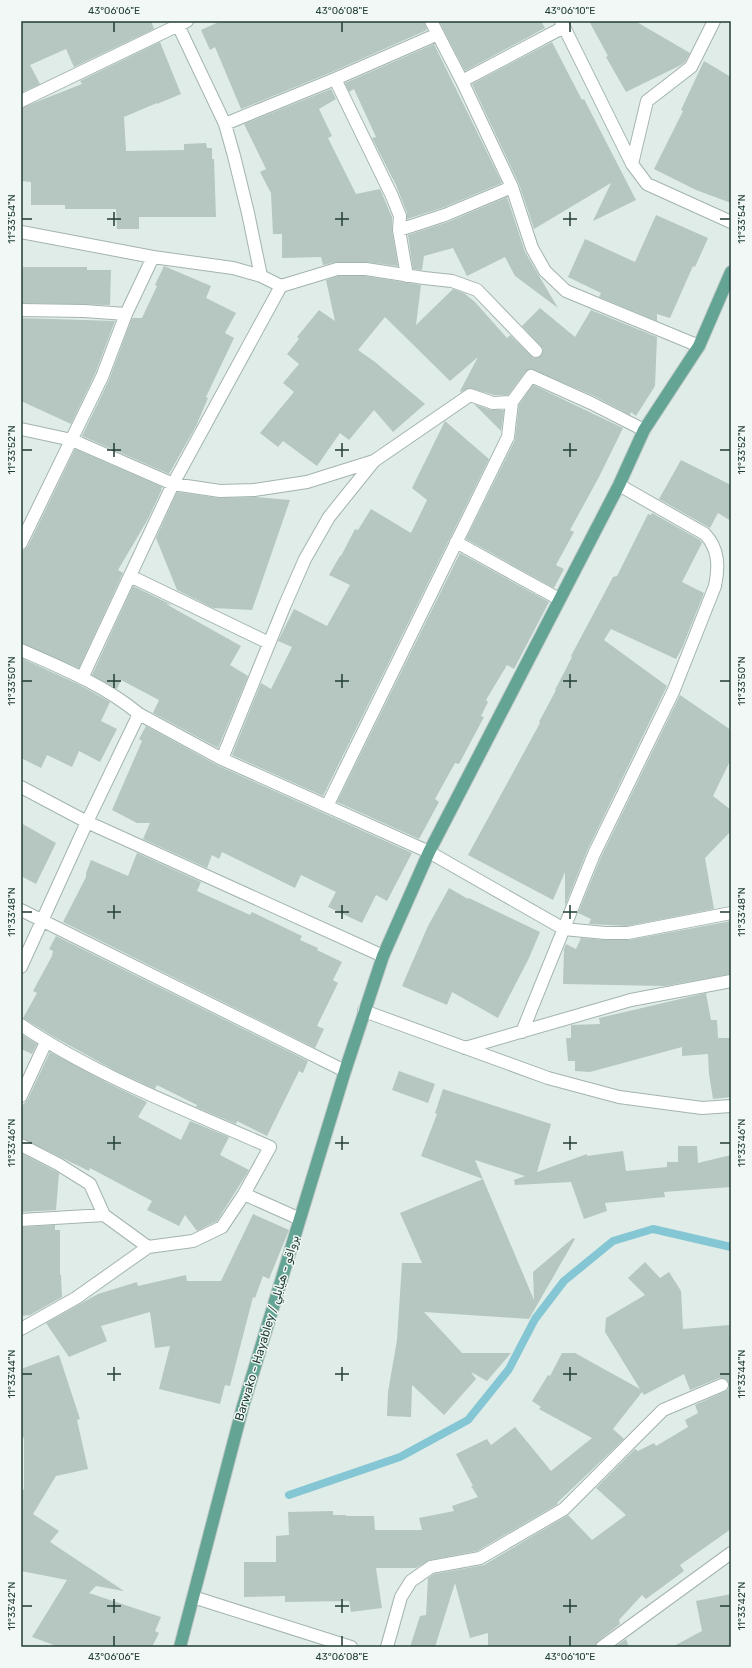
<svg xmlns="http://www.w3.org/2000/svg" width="752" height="1668" font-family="Rubik,'Noto Naskh Arabic',sans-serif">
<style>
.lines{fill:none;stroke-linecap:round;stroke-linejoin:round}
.stream{stroke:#85c6d4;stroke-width:8}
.building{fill:#b5c7c0}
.minor-casing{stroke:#a3b4ae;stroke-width:14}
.major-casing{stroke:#c1c9c7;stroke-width:14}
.minor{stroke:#fff;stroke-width:12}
.major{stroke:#63a495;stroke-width:12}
.ticks{fill:none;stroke:#203d36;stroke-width:1.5}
.labels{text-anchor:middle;stroke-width:3;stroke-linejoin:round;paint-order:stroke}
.street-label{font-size:12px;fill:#203d36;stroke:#f1f8f5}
.neatline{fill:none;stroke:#203d36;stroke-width:1.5}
.ticks-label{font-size:10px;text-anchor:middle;fill:#203d36}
</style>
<rect width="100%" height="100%" fill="#e0ece7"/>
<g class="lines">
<!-- stream -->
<path class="stream" d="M289,1495L400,1457L468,1420L509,1369L535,1319L564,1281L613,1241L653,1229L731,1247"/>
</g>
<!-- building -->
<path class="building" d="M21,21H151L154,29L74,67L66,49L30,65L40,84L21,93Z
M221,21H424L427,30L332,72L241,109L215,47L210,50L201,30Z
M439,21H541L545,28L465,71Z
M589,21H635L690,53L685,62L681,65L626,92L606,57L608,56Z
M160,42L181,94L157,104V103L124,117L126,151L184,150V144L206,143L207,148H212V159H214L216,217H139V229H117L116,209H65V205H31V182L21,181V108L82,84L80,81Z
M552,42L582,100L584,99L636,200L593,221L611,183L534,229L519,184L472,84Z
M434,44L502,183L442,208L407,219V213L396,185L372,138L376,137L354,89L349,92L345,83Z
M704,61L731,77V203L696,190L654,169L683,111L681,110L687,97Z
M331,89L336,99L319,109L332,136L328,138L356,194L380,189L392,217V231L398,266L366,262H337L323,265L321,257L282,258V234H273L271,193L260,172L266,169L244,124Z
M507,197L525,252L558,308L515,276L505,257L467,276L453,248L424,256L422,270L413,269L408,235L448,222Z
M656,215L708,238L695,267L693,266L670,318L657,314V321L599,297L601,293L568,277L585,239L635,262Z
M164,266L211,286L206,298L236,313L225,333L234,338L206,397L208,398L196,426L169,474L82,436L109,380L132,318H142L157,286L155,285Z
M23,267H87V270H111L110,305L21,303V269H23Z
M338,276H365L421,285L416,325L453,289L464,293L475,302L507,338L510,335L534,358L541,356L543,349L522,326L540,308L575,337L591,310L657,337L655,386L636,416L631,412L630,415L594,396L531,369L525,372L508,395H494L469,388L461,392L460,391L478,357L450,381L385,317L358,350L375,362L425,404L393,432L374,410L349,440L340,433L317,466L283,441L278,447L260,433L294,392L283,383L299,364L287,354L299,339L297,337L319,310L335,321L326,280Z
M21,318L115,321L95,374L71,424L21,401Z
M533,385L623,428L599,477L570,530L574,532L556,565L564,569L554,588L466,539L515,440L519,405Z
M474,404L491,410H504L501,431Z
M445,421L489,459L323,796L232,755L261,683L271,689L292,647L278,641L294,609L327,626L350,585L329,575L340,556H341L355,529L358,530L371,509L411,533L427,500L412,488Z
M75,449L162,487L161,489H162L148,519L118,570L123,573L79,668L21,643V552L28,546Z
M681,460L731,485V521L718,513L710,528L659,499Z
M177,492L219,498L255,497L290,500L252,610L213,608L177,590L156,538Z
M652,513L700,540L702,543L682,582L704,593L682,648L676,659L611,629L604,640L667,686L587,851L565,906V872L553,900L468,855L540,723L539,722L556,690H555L572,657L571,656L613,577L617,576L648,514L651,515Z
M460,553L549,602L514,669L507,665L486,700L488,702L481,716L484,717L459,764L455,763L435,799L439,802L419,839L337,802Z
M133,586L172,605L166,604L241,646L230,665L248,676L218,748L153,713L159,700L121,680L117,689L92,675Z
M21,658L78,684L110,702L101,721L117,729L100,762L79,751L72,767L47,755L41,768L21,758Z
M680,695L731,730V759L713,796L731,810V831L705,858L714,909L627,926L589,924L591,919L578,913L601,857Z
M146,726L219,766L412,853L387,901L376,895L362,923L328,907L336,892L301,875L295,888L222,852L219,859L212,855L207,868L143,839L150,823H137L112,810L142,741L139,739Z
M21,823L56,843L36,884L21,876Z
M137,853L201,882L197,891L250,915L252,912L302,936L300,940L318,948L317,950L342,962L333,980L338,983L317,1026L324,1029L315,1048L63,922L86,877V873L91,860L128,876Z
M449,888L468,899L469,898L540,932L529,958L498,1018L452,992L447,1005L402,986L428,926Z
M731,921V974L665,986L563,984L564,949L566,944L576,949L581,938L605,940H629Z
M56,936L308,1061L303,1073L299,1071L267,1136L237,1121L236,1124L196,1107L197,1105L157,1085L155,1089L114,1070L54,1037L23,1018L37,993L33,991L52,956L53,951L49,949Z
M706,993L711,1020H717L718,1038H731V1097L713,1099L709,1074L708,1054L682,1056V1047L590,1072L575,1071V1061H568L566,1038H571V1025L600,1024L599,1018Z
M21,1034L37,1044L32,1054L21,1049Z
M50,1052L108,1083L147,1102L138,1117L181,1140L190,1121L229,1137L220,1155L249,1170L217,1221L197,1231L185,1215L179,1226L147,1210L152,1201L90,1168L89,1171L21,1138V1107L28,1099Z
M399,1071L435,1084L428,1103L392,1090Z
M443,1089L551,1124L537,1172L587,1154V1156L623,1151L626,1171L667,1167V1162H678V1146H697L698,1163L731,1155V1187L664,1192L665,1197L605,1203L607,1211L584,1219L571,1182L515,1185L514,1180L525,1176L475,1160L534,1300L533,1272L573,1238L575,1239L529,1319L424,1312L462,1353H511L487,1381L471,1372L476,1379L444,1415L412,1385L411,1417L387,1416L388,1392L397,1340L402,1263H422L400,1213L483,1179L421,1156L437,1114L435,1113Z
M21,1153L59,1173L56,1210L21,1212Z
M253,1214L289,1230L269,1279L263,1276L255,1298L253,1297L230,1386L225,1385L220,1404L159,1389L170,1346L155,1348L150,1312L101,1326L107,1341L69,1357L46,1323L98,1294L137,1282L138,1286L186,1275L187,1281H221Z
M55,1225V1230H60V1275H61L62,1297L30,1315L21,1316V1227Z
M645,1262L660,1278L669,1272L681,1291L683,1329L729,1325L731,1347V1529L680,1565L684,1571L646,1599L642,1595L619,1620L620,1624L598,1641L595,1647H488V1633L470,1638L455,1583L435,1647H410L420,1616L426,1615L428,1578L434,1574L484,1565L568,1515L592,1540L626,1515L596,1488L635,1449L638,1451L654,1443L656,1446L688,1427L685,1420L698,1413L695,1405L728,1390L729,1386L726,1379L719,1378L690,1390L684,1374L644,1395L642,1392L613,1429L624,1439L557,1503L558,1504L477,1551L430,1560L416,1568H376L382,1608L351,1612L349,1601L285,1602V1596L244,1597V1562H276V1536L289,1535L288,1512L333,1511V1515H346V1516H374L375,1530H422L419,1518L454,1511L452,1506L478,1497L471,1486H473L456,1454L487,1439L491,1445L515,1427L551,1471L592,1438L539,1409L541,1407L532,1401L548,1375L550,1376L562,1353H575L640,1389L605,1332L606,1318L645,1295L628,1278Z
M59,1355L80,1419L77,1420L88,1469L56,1476L33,1514L59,1531L50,1542L124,1591L96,1586L89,1593L161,1617L155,1631L159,1633L152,1647H59L32,1637L67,1580L21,1571V1492L24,1489V1439L21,1433V1369Z
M731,1594V1647H672L702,1631L696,1601Z
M626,1639L629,1647H615Z"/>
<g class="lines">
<!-- minor casing -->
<g class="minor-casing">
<path id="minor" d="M176,21L225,124L234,156L248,213L261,276
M431,21L462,81L512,187L532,248L545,271L566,291L699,346
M561,21L632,164L647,184L731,222
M335,79L392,196L400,216L399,230L407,276
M462,81L564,27
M21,101L187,21
M225,124L335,79L438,34
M632,164L647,101L691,67L714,21
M399,230L445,215L512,187
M21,232L153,257
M281,286L337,269H366L424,278L452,281L477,290L536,351
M21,310L84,311L126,314
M21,429L72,440L173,484L220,491L254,490L307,482L374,461L470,395L493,403L512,402
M456,542L559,599
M21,543L102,377L126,314L153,257L233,268L261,276L281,286L173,484L82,678
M130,576L269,643
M21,650C62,668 104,685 139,714L87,822L21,967
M139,714L222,759L429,852L564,929L605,933H628L731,913
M222,759L284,607L305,559L329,517L374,461
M21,787L87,822L383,956
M327,806L508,437L512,402L531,376L591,403L644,430
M21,910L345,1071
M364,1011L548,1078L619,1097L702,1108L731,1106
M21,1025C96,1076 187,1110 270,1147L244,1194
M522,1032L594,854L673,692L715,586C719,567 719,549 705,534L619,485
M465,1048L631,1000L731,981
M21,1096L46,1042
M21,1145L58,1164L90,1184L104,1215L148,1247
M21,1220L104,1215
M21,1329L76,1298L148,1247L193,1241L222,1227L244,1194L300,1219
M193,1597L351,1647
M387,1647L401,1597L411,1581L431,1567L480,1558L564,1509L663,1410L722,1385
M602,1647L731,1553"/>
</g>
<!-- major casing -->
<g class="major-casing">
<path id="major" d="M180,1647L243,1406L345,1071L383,956L429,852L619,485L644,430L699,346L731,272"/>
</g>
<!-- minor -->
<use href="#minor" class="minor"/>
<!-- major -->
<use href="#major" class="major"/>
</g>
<!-- ticks -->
<path class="ticks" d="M114,22V32M342,22V32M570,22V32M114,212V226M342,212V226M570,212V226M22,219H32M107,219H121M335,219H349M563,219H577M720,219H730M114,443V457M342,443V457M570,443V457M22,450H32M107,450H121M335,450H349M563,450H577M720,450H730M114,674V688M342,674V688M570,674V688M22,681H32M107,681H121M335,681H349M563,681H577M720,681H730M114,905V919M342,905V919M570,905V919M22,912H32M107,912H121M335,912H349M563,912H577M720,912H730M114,1136V1150M342,1136V1150M570,1136V1150M22,1143H32M107,1143H121M335,1143H349M563,1143H577M720,1143H730M114,1367V1381M342,1367V1381M570,1367V1381M22,1374H32M107,1374H121M335,1374H349M563,1374H577M720,1374H730M114,1599V1613M342,1599V1613M570,1599V1613M22,1606H32M107,1606H121M335,1606H349M563,1606H577M720,1606H730M114,1636V1646M342,1636V1646M570,1636V1646"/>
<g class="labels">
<!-- street labels -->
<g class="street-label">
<text transform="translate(267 1328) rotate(-73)" y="4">Barwako - Hayabley / برواقو - هيابلي</text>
</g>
</g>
<!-- border -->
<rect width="752" height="1668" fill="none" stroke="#f1f8f5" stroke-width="44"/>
<rect x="22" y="22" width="708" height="1624" class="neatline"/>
<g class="ticks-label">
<text x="114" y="14">43°06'06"E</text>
<text x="342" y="14">43°06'08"E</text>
<text x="570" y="14">43°06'10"E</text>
<text transform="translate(11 219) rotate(-90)" y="4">11°33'54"N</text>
<text transform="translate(741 219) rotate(-90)" y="4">11°33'54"N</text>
<text transform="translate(11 450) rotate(-90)" y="4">11°33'52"N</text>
<text transform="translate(741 450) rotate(-90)" y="4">11°33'52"N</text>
<text transform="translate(11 681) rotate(-90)" y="4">11°33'50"N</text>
<text transform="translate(741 681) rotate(-90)" y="4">11°33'50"N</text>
<text transform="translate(11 912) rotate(-90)" y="4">11°33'48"N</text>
<text transform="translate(741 912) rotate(-90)" y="4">11°33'48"N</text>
<text transform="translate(11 1143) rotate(-90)" y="4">11°33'46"N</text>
<text transform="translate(741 1143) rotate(-90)" y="4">11°33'46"N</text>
<text transform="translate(11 1374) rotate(-90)" y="4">11°33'44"N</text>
<text transform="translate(741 1374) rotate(-90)" y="4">11°33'44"N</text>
<text transform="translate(11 1606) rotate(-90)" y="4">11°33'42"N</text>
<text transform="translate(741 1606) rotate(-90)" y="4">11°33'42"N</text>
<text x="114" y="1660">43°06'06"E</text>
<text x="342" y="1660">43°06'08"E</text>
<text x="570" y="1660">43°06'10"E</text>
</g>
</svg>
